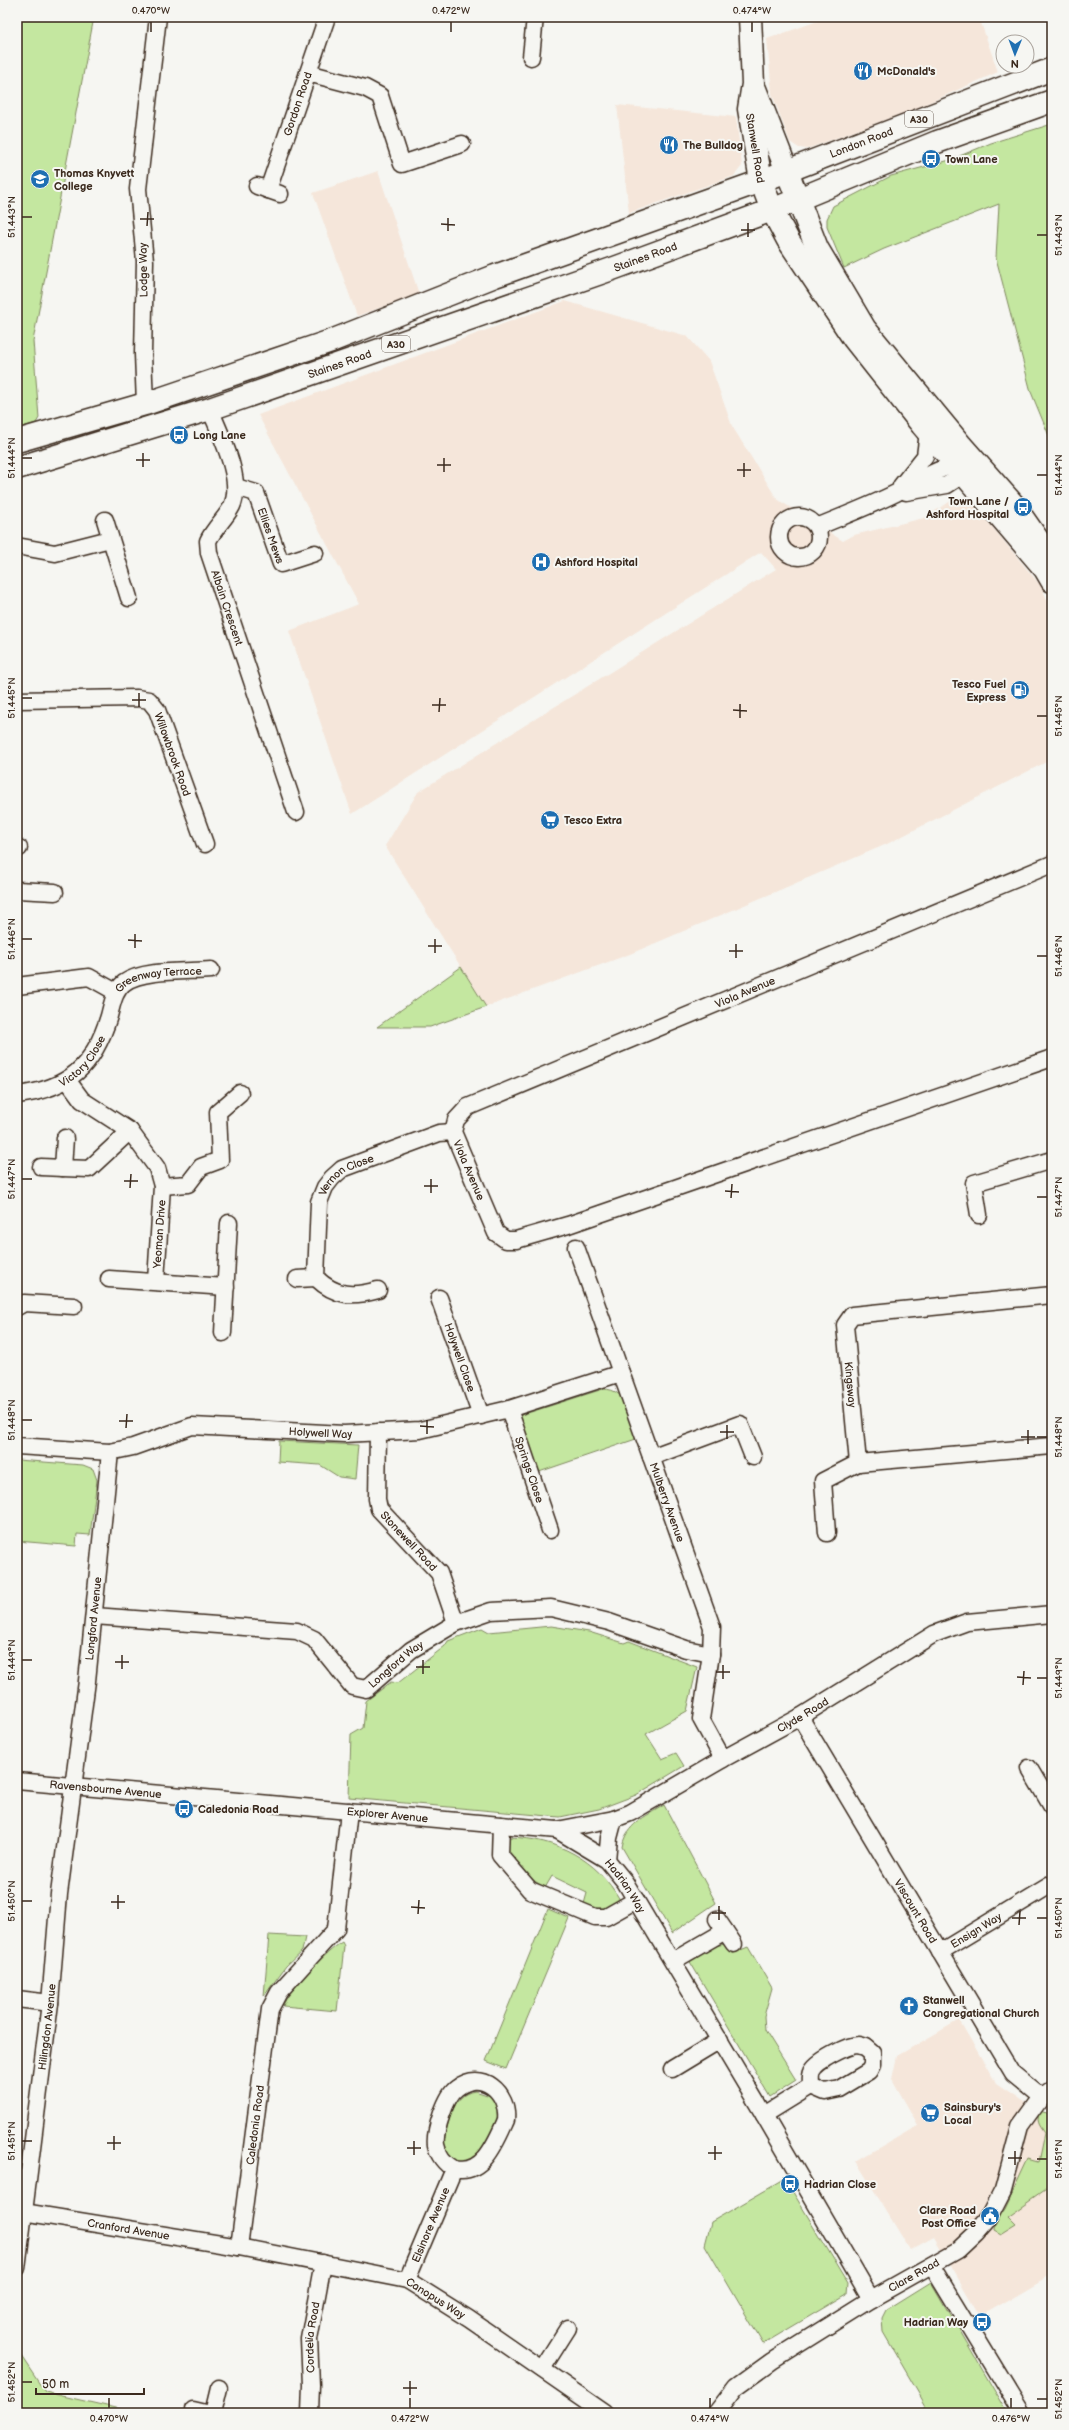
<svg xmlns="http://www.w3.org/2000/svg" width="1069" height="2430" font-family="'Balsamiq Sans',sans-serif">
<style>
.built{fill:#f5e6da}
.green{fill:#c4e7a0;stroke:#80885f}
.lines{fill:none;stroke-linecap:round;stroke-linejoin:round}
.street-casing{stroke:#3b2a1e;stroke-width:19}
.secondary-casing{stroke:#3b2a1e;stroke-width:25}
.highway-casing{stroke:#3b2a1e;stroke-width:25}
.street{stroke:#f6f6f2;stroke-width:16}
.secondary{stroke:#f6f6f2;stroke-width:22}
.highway{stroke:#f6f6f2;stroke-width:22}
.ticks{fill:none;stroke:#3b2a1e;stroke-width:1.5}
.labels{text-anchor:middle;stroke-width:4;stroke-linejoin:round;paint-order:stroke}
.shield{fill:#f6f6f2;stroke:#73675e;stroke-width:1}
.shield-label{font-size:10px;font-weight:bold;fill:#3b2a1e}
.poi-label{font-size:11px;font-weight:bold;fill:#3b2a1e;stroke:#f6f6f2;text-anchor:start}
.street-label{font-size:11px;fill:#3b2a1e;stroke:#f6f6f2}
.neatline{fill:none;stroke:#3b2a1e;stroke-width:1.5}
.ticks-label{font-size:10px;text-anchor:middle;fill:#3b2a1e}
</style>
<rect width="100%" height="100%" fill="#f6f6f2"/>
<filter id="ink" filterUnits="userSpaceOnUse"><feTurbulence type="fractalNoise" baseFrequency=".025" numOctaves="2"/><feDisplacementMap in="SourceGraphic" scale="8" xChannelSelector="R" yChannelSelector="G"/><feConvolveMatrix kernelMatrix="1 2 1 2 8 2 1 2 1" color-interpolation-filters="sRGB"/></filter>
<g filter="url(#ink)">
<!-- built -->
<path class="built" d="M829,17H979L998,72L917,108L807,149L799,148L790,142L772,94L767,39Z
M617,105L736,117L742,166L734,176L629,213Z
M378,171L419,294L357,316L313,193Z
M565,301L687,336L709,361L732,426L777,499L843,541L854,535L924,518L951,501L974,505L1041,586L1052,611V759L887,844L630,954L486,1007L385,846L418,792L776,569L761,552L352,814L289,631L359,604L258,415Z
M959,2020L996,2083L1049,2119L1052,2117V2274L980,2316L934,2237L910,2250L856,2161L918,2125L892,2079L897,2056Z"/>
<!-- green -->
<path class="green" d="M17,17H94L33,341L39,418L36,423L17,429Z
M1052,124V443L1031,392L996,258L999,204L884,249L844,268L827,227V219L833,206L891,176L950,160L991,143Z
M461,967L486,1007L430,1027H377Z
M603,1389C629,1389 630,1418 636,1439L539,1472L518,1416Z
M279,1441L358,1445L355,1479L339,1477L320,1465L278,1462Z
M17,1460L83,1465L93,1469L97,1480L90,1535L77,1534L76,1546L17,1541Z
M551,1626L589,1632L624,1643L629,1641L697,1667L687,1711L646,1734L662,1759L676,1753L684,1766L636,1795L599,1809L560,1817L349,1798L351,1735L363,1728L366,1701L391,1682L398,1683L445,1646L448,1641L482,1628L489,1632Z
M664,1805L716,1903L672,1933L622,1847C626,1824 645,1817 664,1805Z
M510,1837C557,1839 597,1859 620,1900C606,1910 599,1914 584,1904L587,1893L552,1876L545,1888C528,1877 509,1863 506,1842Z
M548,1909L569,1918L506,2069L486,2061Z
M269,1935L305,1937L302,1951L286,1966L264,1996Z
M342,1942L344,1946L337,2011L283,2006C287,1991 327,1951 342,1942Z
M725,1944L733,1953L748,1947L772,1988L764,2016L765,2030L796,2080L770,2097L689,1960L709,1947Z
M475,2091L493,2097L498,2110L496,2128L484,2151L468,2163L454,2164L443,2145C449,2124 450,2095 475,2091Z
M1041,2110L1048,2113L1052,2120V2186L1008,2217L1016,2225L1000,2235L993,2231L994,2221L1005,2208L1028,2159L1039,2162L1045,2133C1039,2125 1035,2120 1041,2110Z
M785,2179L848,2283L847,2294L763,2344L705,2245L711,2222Z
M931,2282L1007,2413H930L883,2332L882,2318L886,2310Z
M17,2350L45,2392L124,2410L126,2413H17Z"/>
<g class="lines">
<!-- street casing -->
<g class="street-casing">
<g id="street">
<path d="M531,57L535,17"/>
<path d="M308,73L365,88L380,96L402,164L462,144"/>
<path d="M257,186L280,194"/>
<path id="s1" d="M268,190L327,17"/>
<path d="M145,404L143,354L145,261L138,189L158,17"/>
<path id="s2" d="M210,409C220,434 244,480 232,506C226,518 214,528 208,541L209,553L296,812"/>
<path d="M901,486L925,456L928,432"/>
<path id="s3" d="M236,487L256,493L281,564L315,553"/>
<path d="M906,492L947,485L973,468"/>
<circle cx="799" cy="537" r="20"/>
<path d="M105,520L129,598"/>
<path d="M817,527C843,516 870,506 896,493C918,482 939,465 965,464"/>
<path d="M17,546L55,553L110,539"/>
<path id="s4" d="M17,700L137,698L149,700L157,710L205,844"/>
<path d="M17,848H19"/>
<path id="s5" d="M1052,864L468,1107L456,1120L453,1132L496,1233L506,1240H516L568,1225L1052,1058"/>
<path d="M17,890L55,892"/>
<path d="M17,986L89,977L116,992"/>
<path d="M68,1081L82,1100L130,1131L157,1168L162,1186L156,1281"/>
<path id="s6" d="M17,1095C69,1089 94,1066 109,1016C112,1005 114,991 124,983C143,969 187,972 211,970"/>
<path d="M65,1138L63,1168L89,1169L130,1131"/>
<path d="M41,1167L63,1168"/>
<path d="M162,1186L188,1184L201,1167L220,1160L218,1112L240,1093"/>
<path d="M979,1215L974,1183L1052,1160"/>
<path id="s7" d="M576,1247L712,1627L711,1654L701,1719L723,1759"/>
<path d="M109,1279L226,1287"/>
<path d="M297,1279L316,1278"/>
<path id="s8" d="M378,1290C353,1297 336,1297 316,1278L319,1202L325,1187L332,1178L342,1169L439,1133L453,1132"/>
<path id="s9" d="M1052,1295L852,1315L845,1325L858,1463L1052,1446"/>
<path id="s10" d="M439,1298L481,1416"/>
<path d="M17,1307L24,1303L74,1306"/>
<path d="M223,1333L229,1223"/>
<path id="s11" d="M509,1409L550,1530"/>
<path id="s12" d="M378,1432L377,1499L379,1509L439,1573L456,1623"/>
<path id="s13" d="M17,1446L110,1452L133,1447L192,1426L344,1434L420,1430L509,1409L621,1373"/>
<path d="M651,1457L740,1424L753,1457"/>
<path d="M827,1533L823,1481L858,1463"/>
<path id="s14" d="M94,1616L297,1631L314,1639L352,1686L366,1689L411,1650L456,1623L491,1611L551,1608L609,1622L686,1649L711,1654"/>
<path id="s15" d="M800,1717L1013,2074L1041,2097"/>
<path d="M1029,1768L1052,1807"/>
<path id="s16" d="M17,1781L557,1830L614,1819L630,1813L723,1759L800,1717L934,1634L967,1622L1052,1614"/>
<path d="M501,1825L500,1855L530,1890L595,1917H606L636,1900"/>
<path id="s17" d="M557,1830L607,1860L625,1882L764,2115L871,2299"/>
<path d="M607,1860L609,1838L614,1819"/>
<path d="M717,1919L734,1944"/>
<path id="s18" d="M940,1952L1052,1884"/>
<path d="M673,1961L725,1931"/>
<path d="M17,1999L50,2003"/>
<path d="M858,2045L865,2047L872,2053V2065L869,2071L839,2089L825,2092L811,2086C811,2081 810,2075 812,2071C816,2061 848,2045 858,2045Z"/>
<path d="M672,2069L720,2040"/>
<path d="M764,2115L811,2086"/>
<path id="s19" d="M17,2211L239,2247L407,2280L469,2319L605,2413"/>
<path id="s20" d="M239,2247L270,2009L279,1992L336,1929L349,1811"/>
<path d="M932,2265L1022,2413"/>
<path id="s21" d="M17,2268L50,2003L59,1894L87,1681L110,1452"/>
<path id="s22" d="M407,2280L454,2169C445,2164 438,2155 436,2145C434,2132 446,2095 457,2088C482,2069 509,2092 506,2120C496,2142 483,2176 454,2169"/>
<path d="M542,2369L568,2328"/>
<path d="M193,2410L206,2413"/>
<path d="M213,2413L219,2388"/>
<path id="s23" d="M310,2413L311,2385L309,2339L323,2263"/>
<path id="s24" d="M716,2413L736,2387L772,2361L871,2299L958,2250L975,2234L988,2219L1003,2190L1020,2126L1041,2097L1052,2088"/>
</g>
</g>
<!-- secondary casing -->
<g class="secondary-casing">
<g id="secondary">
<path id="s25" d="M750,17L753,84L749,109L761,181L772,210L788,240L854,339L922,425L1045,569L1052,581"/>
<path d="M755,89L817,248L865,329L960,444L1013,504L1050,557"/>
</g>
</g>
<!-- highway casing -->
<g class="highway-casing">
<g id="highway">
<path id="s26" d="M17,441L145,404L331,341L495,276L761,181L1052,69"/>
<path id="s27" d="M17,468L210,409L612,269L772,210L937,142L1052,101"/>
</g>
</g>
<!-- street -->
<use href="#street" class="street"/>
<!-- secondary -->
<use href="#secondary" class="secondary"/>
<!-- highway -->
<use href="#highway" class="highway"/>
</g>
</g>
<!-- ticks -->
<path class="ticks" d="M151,32V22M451,32V22M752,32V22M22,217H32M140,219H154M441,224L455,225M147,226L148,212M741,230H755M448,231V218M1037,235H1047M748,237V223M22,458H32M136,460H150M437,465H451M143,467V453M737,470H751M444,472V458M1037,475H1047M744,477V463M22,698H32M132,700H146M432,705H446M139,707V693M733,710L747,711M439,712L440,698M1037,716H1047M740,718V704M22,939H32M128,940L142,941M428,946H442M135,948V934M729,951H743M435,953V939M1037,956H1047M736,958V944M22,1179H32M124,1181H138M424,1186H438M130,1188L131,1174M725,1191L739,1192M431,1193V1179M1037,1197H1047M731,1198L732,1184M22,1420H32M119,1421H133M420,1426L434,1427M126,1428L127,1414M720,1432H734M427,1434V1420M1021,1437H1035M1037,1437H1047M727,1439V1425M1028,1444V1430M22,1660H32M115,1662H129M416,1667H430M122,1669V1655M716,1672H730M423,1674V1660M1017,1677L1031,1678M1037,1678H1047M723,1679V1665M1023,1685L1024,1671M22,1901H32M111,1902H125M411,1907L425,1908M118,1909V1895M712,1913H726M418,1914L419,1900M1012,1918H1026M1037,1918H1047M719,1920V1906M1019,1925L1020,1911M22,2141H32M107,2143H121M407,2148H421M114,2150V2136M708,2153H722M414,2155V2141M1008,2158H1022M1037,2159H1047M715,2160V2146M1015,2165V2151M22,2382H32M403,2388H417M410,2395V2381M1037,2399H1047M109,2408V2398M410,2408V2398M710,2408V2398M1011,2408V2398"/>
<!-- icons -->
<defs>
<g id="restaurant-disc" transform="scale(1)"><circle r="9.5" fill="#1f6fb2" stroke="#f6f6f2"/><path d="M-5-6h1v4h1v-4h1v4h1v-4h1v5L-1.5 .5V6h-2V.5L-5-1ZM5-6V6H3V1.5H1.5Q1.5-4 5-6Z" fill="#fff"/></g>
<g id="bus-disc" transform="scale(1)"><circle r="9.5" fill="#1f6fb2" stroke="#f6f6f2"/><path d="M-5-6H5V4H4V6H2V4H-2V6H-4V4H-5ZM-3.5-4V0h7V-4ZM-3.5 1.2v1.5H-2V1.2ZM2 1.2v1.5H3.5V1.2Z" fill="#fff"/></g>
<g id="school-disc" transform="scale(1)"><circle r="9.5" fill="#1f6fb2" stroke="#f6f6f2"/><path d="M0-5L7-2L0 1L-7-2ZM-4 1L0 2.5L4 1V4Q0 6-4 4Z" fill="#fff"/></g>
<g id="hospital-disc" transform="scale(1)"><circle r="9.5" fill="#1f6fb2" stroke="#f6f6f2"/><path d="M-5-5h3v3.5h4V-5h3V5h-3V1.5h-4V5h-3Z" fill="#fff"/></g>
<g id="fuel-disc" transform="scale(1)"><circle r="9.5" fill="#1f6fb2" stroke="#f6f6f2"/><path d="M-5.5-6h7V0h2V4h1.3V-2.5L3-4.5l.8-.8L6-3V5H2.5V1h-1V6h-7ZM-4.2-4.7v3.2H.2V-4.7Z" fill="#fff"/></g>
<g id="supermarket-disc" transform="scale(1)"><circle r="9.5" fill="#1f6fb2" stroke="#f6f6f2"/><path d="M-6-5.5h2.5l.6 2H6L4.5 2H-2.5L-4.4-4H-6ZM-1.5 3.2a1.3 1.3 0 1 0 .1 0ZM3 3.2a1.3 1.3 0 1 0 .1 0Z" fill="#fff"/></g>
<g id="church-disc" transform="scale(1)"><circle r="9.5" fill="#1f6fb2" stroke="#f6f6f2"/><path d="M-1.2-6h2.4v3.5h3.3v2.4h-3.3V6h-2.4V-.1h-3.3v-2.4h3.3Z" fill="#fff"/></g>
<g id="civic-disc" transform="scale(1)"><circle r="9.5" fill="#1f6fb2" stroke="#f6f6f2"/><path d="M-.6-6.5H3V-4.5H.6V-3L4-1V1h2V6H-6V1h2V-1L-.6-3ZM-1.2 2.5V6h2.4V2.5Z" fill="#fff"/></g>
</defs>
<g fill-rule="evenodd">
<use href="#restaurant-disc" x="863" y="71"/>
<use href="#restaurant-disc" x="669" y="145"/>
<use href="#bus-disc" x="931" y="159"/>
<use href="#school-disc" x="40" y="179"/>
<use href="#bus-disc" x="179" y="435"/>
<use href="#bus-disc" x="1023" y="507"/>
<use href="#hospital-disc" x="541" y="562"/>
<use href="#fuel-disc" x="1020" y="690"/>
<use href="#supermarket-disc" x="550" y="820"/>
<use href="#bus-disc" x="184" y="1809"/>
<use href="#church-disc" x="909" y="2006"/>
<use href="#supermarket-disc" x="930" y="2113"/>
<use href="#bus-disc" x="790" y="2184"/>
<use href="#civic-disc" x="990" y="2216"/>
<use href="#bus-disc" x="982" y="2322"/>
</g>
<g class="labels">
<!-- shield labels -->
<g class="shield">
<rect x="905" y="111" width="28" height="16" rx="3"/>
<rect x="382" y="336" width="28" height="16" rx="3"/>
</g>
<g class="shield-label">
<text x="919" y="123">A30</text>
<text x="396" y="348">A30</text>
</g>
<!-- poi labels -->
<g class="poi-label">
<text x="877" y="75">McDonald's</text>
<text x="683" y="149">The Bulldog</text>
<text x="945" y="163">Town Lane</text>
<text x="54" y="177">Thomas Knyvett<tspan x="54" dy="13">College</tspan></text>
<text x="193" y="439">Long Lane</text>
<text x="1009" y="505" text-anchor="end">Town Lane /<tspan x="1009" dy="13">Ashford Hospital</tspan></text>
<text x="555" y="566">Ashford Hospital</text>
<text x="1006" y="688" text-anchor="end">Tesco Fuel<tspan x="1006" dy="13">Express</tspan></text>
<text x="564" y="824">Tesco Extra</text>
<text x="198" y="1813">Caledonia Road</text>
<text x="923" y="2004">Stanwell<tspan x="923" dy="13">Congregational Church</tspan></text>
<text x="944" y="2111">Sainsbury's<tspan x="944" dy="13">Local</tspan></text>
<text x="804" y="2188">Hadrian Close</text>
<text x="976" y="2214" text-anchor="end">Clare Road<tspan x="976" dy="13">Post Office</tspan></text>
<text x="968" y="2326" text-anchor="end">Hadrian Way</text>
</g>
<!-- street labels -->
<g class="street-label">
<text dy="4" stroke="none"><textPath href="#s1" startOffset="91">Gordon Road</textPath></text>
<text dy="4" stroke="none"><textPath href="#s26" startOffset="896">London Road</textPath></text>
<text dy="4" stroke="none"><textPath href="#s25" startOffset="132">Stanwell Road</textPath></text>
<text dy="4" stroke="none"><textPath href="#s27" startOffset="663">Staines Road</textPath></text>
<text transform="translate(143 270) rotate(-91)" y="4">Lodge Way</text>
<text dy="4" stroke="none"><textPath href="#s27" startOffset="339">Staines Road</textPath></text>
<text dy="4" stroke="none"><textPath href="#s3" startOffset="66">Ellies Mews</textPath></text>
<text dy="4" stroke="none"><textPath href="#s2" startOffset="214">Albain Crescent</textPath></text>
<text dy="4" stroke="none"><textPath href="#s4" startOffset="192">Willowbrook Road</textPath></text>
<text dy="4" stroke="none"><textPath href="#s6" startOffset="202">Greenway Terrace</textPath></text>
<text transform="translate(745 992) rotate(-23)" y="4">Viola Avenue</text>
<text dy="4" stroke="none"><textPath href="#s6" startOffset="77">Victory Close</textPath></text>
<text dy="4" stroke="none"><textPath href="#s5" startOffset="704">Viola Avenue</textPath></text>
<text dy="4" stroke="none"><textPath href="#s8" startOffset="184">Vernon Close</textPath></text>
<text transform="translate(159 1234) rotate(-86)" y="4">Yeoman Drive</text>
<text dy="4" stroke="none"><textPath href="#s10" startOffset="63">Holywell Close</textPath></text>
<text dy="4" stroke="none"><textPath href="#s9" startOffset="273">Kingsway</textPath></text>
<text dy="4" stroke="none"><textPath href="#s13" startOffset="308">Holywell Way</textPath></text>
<text dy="4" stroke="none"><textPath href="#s11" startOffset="64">Springs Close</textPath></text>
<text dy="4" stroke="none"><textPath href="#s7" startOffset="271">Mulberry Avenue</textPath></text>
<text dy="4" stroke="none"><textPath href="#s12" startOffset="121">Stonewell Road</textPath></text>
<text dy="4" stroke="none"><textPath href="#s21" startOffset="654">Longford Avenue</textPath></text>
<text dy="4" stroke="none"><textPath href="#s14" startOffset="336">Longford Way</textPath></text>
<text dy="4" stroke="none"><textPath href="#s16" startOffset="816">Clyde Road</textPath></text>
<text dy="4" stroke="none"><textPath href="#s16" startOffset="89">Ravensbourne Avenue</textPath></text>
<text dy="4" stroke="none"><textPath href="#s16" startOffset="372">Explorer Avenue</textPath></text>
<text dy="4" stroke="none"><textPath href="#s17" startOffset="90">Hadrian Way</textPath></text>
<text dy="4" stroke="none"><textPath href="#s15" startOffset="226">Viscount Road</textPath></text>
<text dy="4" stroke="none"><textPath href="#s18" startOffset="42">Ensign Way</textPath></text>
<text dy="4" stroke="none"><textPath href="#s21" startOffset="243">Hilingdon Avenue</textPath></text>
<text dy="4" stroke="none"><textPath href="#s20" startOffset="123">Caledonia Road</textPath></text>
<text dy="4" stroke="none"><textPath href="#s22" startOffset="60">Elsinore Avenue</textPath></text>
<text dy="4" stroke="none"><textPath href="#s19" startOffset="113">Cranford Avenue</textPath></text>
<text dy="4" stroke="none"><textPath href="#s24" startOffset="243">Clare Road</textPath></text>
<text dy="4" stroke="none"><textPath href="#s19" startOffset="430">Canopus Way</textPath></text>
<text dy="4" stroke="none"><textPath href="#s23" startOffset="76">Cordelia Road</textPath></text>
</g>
</g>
<!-- margin -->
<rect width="1069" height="2430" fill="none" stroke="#f6f6f2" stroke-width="44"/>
<!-- north arrow -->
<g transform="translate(1015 54) rotate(181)"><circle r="19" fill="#f6f6f2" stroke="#aba49d"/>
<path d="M0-3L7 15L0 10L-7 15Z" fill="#1f6fb2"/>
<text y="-6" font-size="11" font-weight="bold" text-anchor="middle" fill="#3b2a1e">N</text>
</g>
<!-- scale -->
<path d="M36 2388v6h108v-6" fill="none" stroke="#3b2a1e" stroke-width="2"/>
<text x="42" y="2388" font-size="12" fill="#3b2a1e" stroke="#f6f6f2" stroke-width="3" paint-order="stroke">50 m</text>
<rect x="22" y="22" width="1025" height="2386" class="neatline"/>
<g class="ticks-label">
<text x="151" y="14">0.470°W</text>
<text x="451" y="14">0.472°W</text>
<text x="752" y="14">0.474°W</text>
<text transform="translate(11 217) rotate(-90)" y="4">51.443°N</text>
<text transform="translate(1058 235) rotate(-90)" y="4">51.443°N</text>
<text transform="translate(11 458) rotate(-90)" y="4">51.444°N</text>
<text transform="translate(1058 475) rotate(-90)" y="4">51.444°N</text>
<text transform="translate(11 698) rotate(-90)" y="4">51.445°N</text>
<text transform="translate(1058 716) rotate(-90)" y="4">51.445°N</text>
<text transform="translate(11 939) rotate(-90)" y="4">51.446°N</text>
<text transform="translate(1058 956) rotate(-90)" y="4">51.446°N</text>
<text transform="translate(11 1179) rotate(-90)" y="4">51.447°N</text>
<text transform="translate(1058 1197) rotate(-90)" y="4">51.447°N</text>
<text transform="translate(11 1420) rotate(-90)" y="4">51.448°N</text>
<text transform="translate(1058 1437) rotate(-90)" y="4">51.448°N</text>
<text transform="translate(11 1660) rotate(-90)" y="4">51.449°N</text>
<text transform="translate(1058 1678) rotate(-90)" y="4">51.449°N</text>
<text transform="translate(11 1901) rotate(-90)" y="4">51.450°N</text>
<text transform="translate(1058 1918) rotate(-90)" y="4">51.450°N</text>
<text transform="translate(11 2141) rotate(-90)" y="4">51.451°N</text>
<text transform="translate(1058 2159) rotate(-90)" y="4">51.451°N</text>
<text transform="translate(11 2382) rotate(-90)" y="4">51.452°N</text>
<text transform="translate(1058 2399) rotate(-90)" y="4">51.452°N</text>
<text x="109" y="2422">0.470°W</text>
<text x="410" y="2422">0.472°W</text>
<text x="710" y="2422">0.474°W</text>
<text x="1011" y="2422">0.476°W</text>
</g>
</svg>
